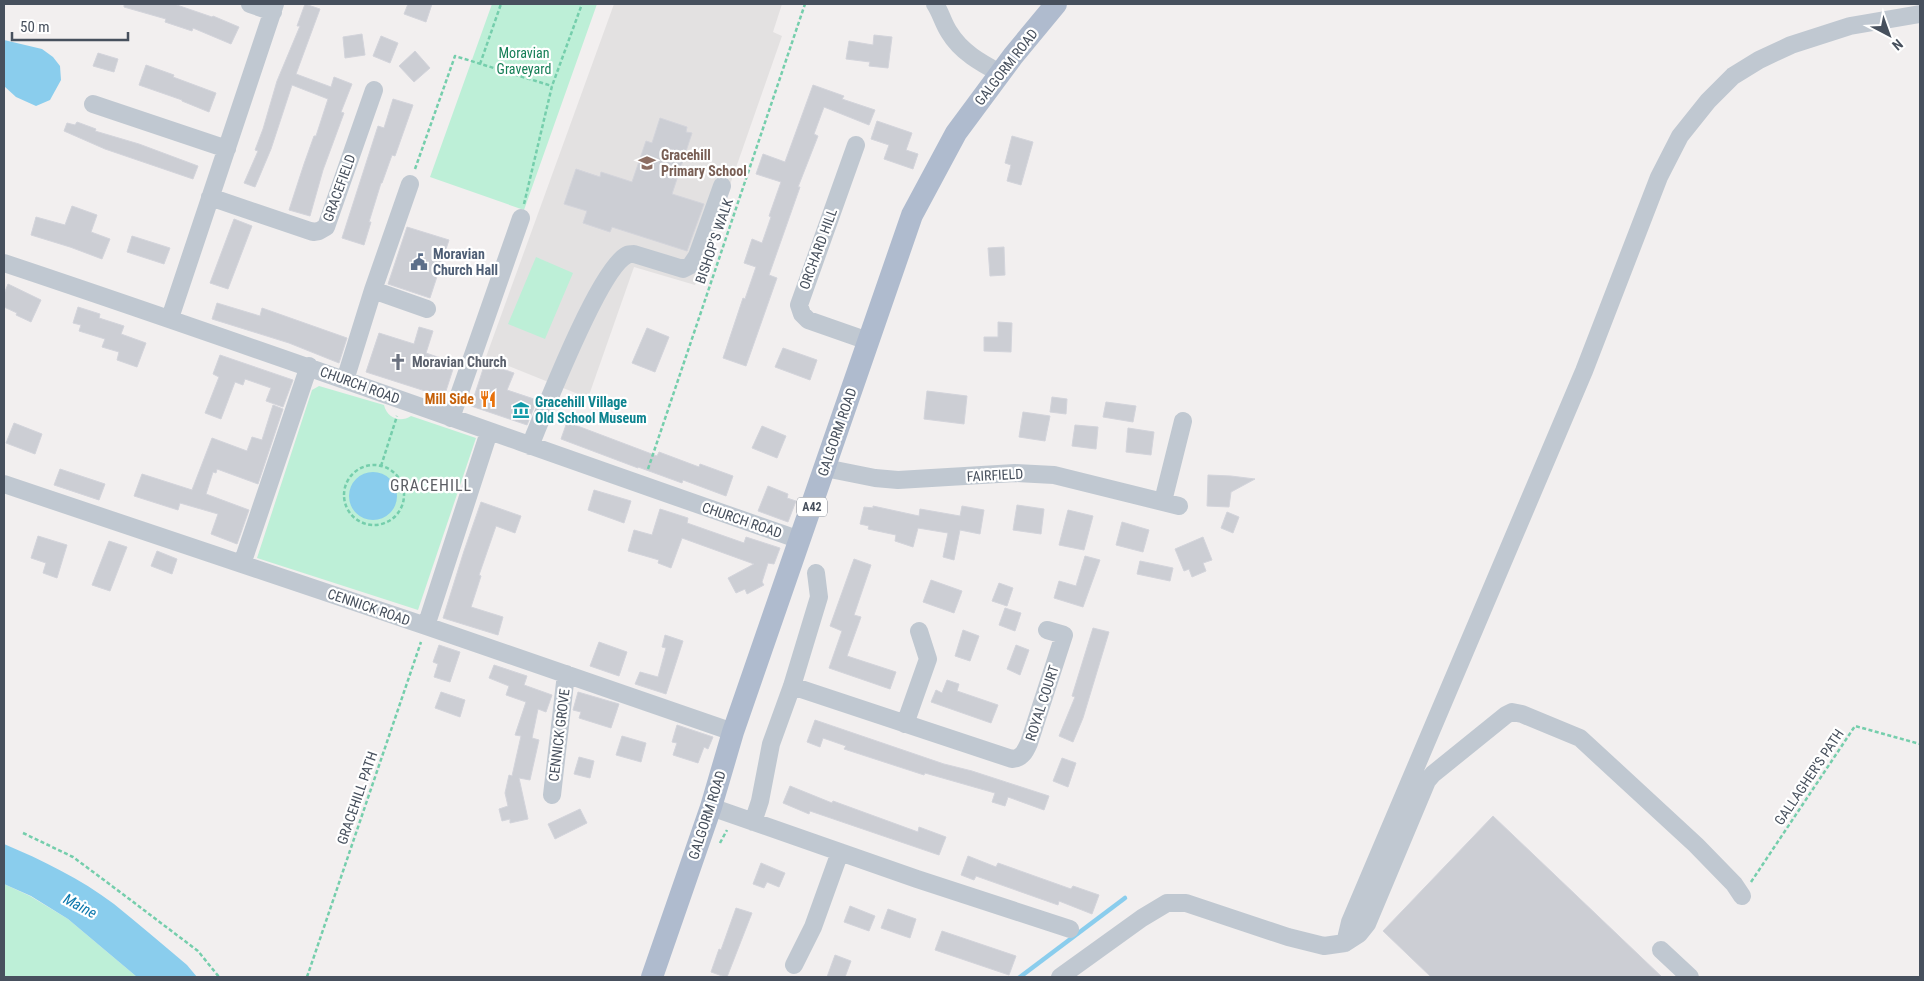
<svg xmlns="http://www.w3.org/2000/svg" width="1924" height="981" font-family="'Roboto Condensed',sans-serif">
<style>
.education{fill:#e3e1e1}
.green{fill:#bdefd7}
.water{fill:#8acded}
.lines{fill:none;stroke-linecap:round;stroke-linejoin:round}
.stream{stroke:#8acded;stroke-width:4.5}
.building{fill:#ccced4;stroke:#d3d4db}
.path{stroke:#75ceac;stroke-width:2.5;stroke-dasharray:4 2.5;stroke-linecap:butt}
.minor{stroke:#c0c8d1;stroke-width:18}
.major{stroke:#afbbce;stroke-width:22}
.labels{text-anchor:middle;stroke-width:4.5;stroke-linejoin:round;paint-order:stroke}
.shield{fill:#fff;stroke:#7e848e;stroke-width:1}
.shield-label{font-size:12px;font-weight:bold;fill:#47505d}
.park-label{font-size:14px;fill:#167f57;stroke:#fff}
.street-label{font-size:14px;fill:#47505d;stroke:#fff}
.education-label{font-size:14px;font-weight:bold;fill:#785e54;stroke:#fff;text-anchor:start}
.service-label{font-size:14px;font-weight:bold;fill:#4e5e75;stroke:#fff;text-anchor:start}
.worship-label{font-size:14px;font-weight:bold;fill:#5b616d;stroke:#fff;text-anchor:start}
.food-label{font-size:14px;font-weight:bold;fill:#c56008;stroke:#fff;text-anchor:end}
.culture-label{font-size:14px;font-weight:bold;fill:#0d838f;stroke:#fff;text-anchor:start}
.water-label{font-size:15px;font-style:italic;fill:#0b77ac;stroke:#fff}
.quarter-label{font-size:16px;letter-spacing:1px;fill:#5c5e64;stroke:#fff}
</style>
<rect width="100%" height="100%" fill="#f2efef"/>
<!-- education -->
<path class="education" d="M614,4H782L773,32L782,36L695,285L634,267L588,398L486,357Z"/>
<!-- green -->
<path class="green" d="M492,4H597L524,210L430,177Z
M536,257L573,273L545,339L508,324Z
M319,386L384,405C387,418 400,423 411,416L476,438L418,610L257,558L312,390Z
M4,884L30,896L68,919L137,977H4Z"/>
<!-- water -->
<path class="water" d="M4,40L42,49L53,57L60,66L61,80L50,100L36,106L16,97L4,86Z
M349 496a24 24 0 1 1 48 0a24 24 0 1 1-48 0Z
M4,844C42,860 81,879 114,904C139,924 163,945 187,965L197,977H137L68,919L31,896L4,884Z"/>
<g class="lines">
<!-- stream -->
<path class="stream" d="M1020,977L1125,898"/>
</g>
<!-- building -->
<path class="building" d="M124,4H174L212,17L213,16L239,27L231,44L193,28L192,31L165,22L166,19L124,7Z
M305,4L320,9L296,74L331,87L334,77L352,84L341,112L344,113L323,170L310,216L289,210L304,164L314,136H316L328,99L292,85L271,149L255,187L244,183L258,151L255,150L263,129L277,81L300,26H297Z
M408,4H432L426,22L404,14Z
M362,34L365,55L345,58L343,37Z
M874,35L892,37L888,68L869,66L870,62L846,59L849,41L873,45Z
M381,36L398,43L390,63L373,56Z
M415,51L430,68L414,82L399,66Z
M98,53L118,59L114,72L93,66Z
M146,65L174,75L173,77L216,93L209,112L182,101V100L139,85Z
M813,85L844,96L842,99L875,110L869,125L824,107L814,134L818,136L798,187H800L769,275L777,278L746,366L723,358L743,298L745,299L756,267L744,263L752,239L762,243L771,217L769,216L781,182L756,174L763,154L785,162Z
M393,99L413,105L395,156L392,155L382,183H381L369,222H371L364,245L342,238L378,126L384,128Z
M660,118L687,127L686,132L692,133L672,194L704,204L687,251L612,227L610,232L583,223L587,211L564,204L576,169L600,177L601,172L632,182L646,141L652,143Z
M877,121L912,133L906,150L918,154L913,169L884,159L889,145L871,139Z
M77,122L96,129L95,131L139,144L198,166L193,179L105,149L64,131L67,123L75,125Z
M1012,136L1033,142L1021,185L1007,181L1011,165L1005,163Z
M72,206L97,215L91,232L110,239L102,259L70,247L31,235L36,217L65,225Z
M234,219L252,226L228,289L210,283Z
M407,227L449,240L430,298L388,284Z
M132,236L170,248L164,264L127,252Z
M1004,247L1005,275L990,276L988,248Z
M8,284L41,300L31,322L16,315L17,313L4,307V294Z
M217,303L260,316L262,308L347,338L339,363L289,343L212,319Z
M78,307L100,314L99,318L124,326L121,334L146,343L137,367L117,360L119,352L102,347L105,339L79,331L81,325L73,323Z
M998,322L1012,323L1011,352L984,351V337H998Z
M419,327L433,331L426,353L455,363L444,397L366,372L379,333L414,344Z
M647,328L669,337L655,372L632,363Z
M783,348L817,360L810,380L775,367Z
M220,355L293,380L283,407L266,401L271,388L245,379L243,385L235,382L221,419L205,413L219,377L213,374Z
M485,363L514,373L507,390L537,400L527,425L471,406Z
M927,391L967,396L964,424L924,419Z
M1052,397L1067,399L1066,414L1050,412Z
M1106,402L1136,406L1133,422L1103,417Z
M273,405L283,409L258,484L217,469L216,473L213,472L206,494L249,510L237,544L211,534L218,514L180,503L178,510L134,496L142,474L192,490L212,438L247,451L252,437L262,440Z
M1023,412L1050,416L1045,441L1019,437Z
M567,422L657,456L659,452L699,467L700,464L733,476L726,496L683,480L682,483L638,467V468L561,439Z
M14,423L42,434L35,454L6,443Z
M1075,425L1098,427L1096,449L1072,446Z
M762,426L786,436L777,458L752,448Z
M1128,428L1154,432L1151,455L1126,452Z
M60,469L105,484L99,500L54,485Z
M1208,475L1231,476L1255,479L1231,492L1229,507L1207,506Z
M768,486L788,494L787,498L796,501L788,522L758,511Z
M594,490L631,501L624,523L588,510Z
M481,502L521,516L515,533L496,526L479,575L481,576L471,607L503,617L498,635L443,618L464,551Z
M1017,505L1044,509L1041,534L1013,530Z
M873,506L919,516L920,509L960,516L962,506L984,510L980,534L960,530L954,560L943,557L948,533L918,528L913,547L895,541L896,535L868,529L869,526L860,524L864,507L873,508Z
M660,509L688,518L687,523L744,543L746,537L780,548L774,564L768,563L762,582L764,585L747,594L745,589L736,593L728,578L754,564L682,538L671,568L658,563L659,560L628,551L634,530L652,535Z
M1068,510L1093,516L1084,550L1059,545Z
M1227,512L1239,517L1233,533L1221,528Z
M1122,522L1149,530L1143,552L1116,545Z
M38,536L67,545L57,578L43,573L46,563L31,558Z
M1203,537L1212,560L1203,563L1206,571L1192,577L1189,569L1184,571L1175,549Z
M109,541L127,547L110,591L92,585Z
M157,551L177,559L172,574L151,566Z
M1085,556L1100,560L1083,607L1054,598L1059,581L1076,586Z
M854,559L871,565L854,615L861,617L847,656L896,672L890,689L829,668L842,631L830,626Z
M1140,561L1173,568L1170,581L1137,574Z
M931,580L962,591L954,613L923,602Z
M999,583L1013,588L1007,606L992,601Z
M1005,608L1021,613L1015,631L999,625Z
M1093,628L1109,632L1083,718L1073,742L1059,736L1075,697L1072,696Z
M963,630L979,636L970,661L955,656Z
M665,635L683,641L666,694L635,684L640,672L658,677L666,648L662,647Z
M599,642L627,652L619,676L590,666Z
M439,645L460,652L450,682L434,677L438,664L433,662Z
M1016,645L1029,650L1020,675L1007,669Z
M494,665L527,676L524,685L552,695L546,712L538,709L532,738L539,740L530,780L519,778L528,819L510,823V819L502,821L499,809L508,806L505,793L509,775L512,776L521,736L515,735L526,702L506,695L509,686L489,678Z
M947,680L959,684L957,691L998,705L991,723L931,702L936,690L942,693Z
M441,692L465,700L460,717L435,708Z
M578,692L619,704L611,728L579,718L581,712L573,710Z
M815,720L944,764L972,771L1049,796L1044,810L1008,797L1005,806L992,802L995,793L925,773L924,775L844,749L846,746L823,738L820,747L807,742Z
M677,725L713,737L708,749L704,747L698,763L673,755L677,743L672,742Z
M622,736L646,743L641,762L616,755Z
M579,757L594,761L590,778L574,774Z
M1062,758L1076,763L1068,787L1053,781Z
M790,786L832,803L833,801L918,832L919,827L946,837L939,855L810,811L809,814L783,803Z
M580,809L587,823L555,839L548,824Z
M1493,816L1662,977H1431L1383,931Z
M968,856L996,867L998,863L1071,889L1073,886L1099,895L1092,914L1059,901L1058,905L976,876L974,880L961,875Z
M761,863L785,873L779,887L767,882L764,888L753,884Z
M850,906L875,916L869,931L844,922Z
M736,908L752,913L727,977H725L711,972L719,949L721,950Z
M888,909L916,919L910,938L881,928Z
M942,931L1016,956L1009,975L935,950Z
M835,955L851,961L845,977H827Z"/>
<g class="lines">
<!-- path -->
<path class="path" d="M480,64L501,4
M415,169L455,56L552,86
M524,204L552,86L582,4
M344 495a30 30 0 1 1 60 0a30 30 0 1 1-60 0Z
M381,466L397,416
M648,469L805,4
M23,833L73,857L120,892L198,951L219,977
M720,843L727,830
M1751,882L1855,726L1920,744
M307,977L421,642"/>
<!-- minor -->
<path class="minor" d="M250,4L273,12
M935,4C941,13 943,23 949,32C961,52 981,63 1000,73
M93,104L227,149
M856,145L799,305L802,314L808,320L868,341
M210,197L313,232L319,231L326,227L374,90
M4,263C271,352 535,448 800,540
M373,290L427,309
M170,318L275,4
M345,380L373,290L410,184
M451,418L521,218
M530,446C544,412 599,269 627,255C629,254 632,254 634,254L683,269L691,265L697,256L722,186
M825,468L875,478L898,480L1015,473L1054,475L1179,506
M4,484L426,626L733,732
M1163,501L1183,421
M242,564L309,366
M426,626L489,432
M792,686L1012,759C1022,758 1025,752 1029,743L1064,635L1047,630
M905,724L928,659L919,631
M552,795L566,674
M711,807L917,879L1070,929
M753,822L760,801L771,744L792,686L819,597L816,573
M1345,943L1350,922L1584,371L1659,177L1680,136L1708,101L1733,76L1759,60L1791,45L1850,26L1920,14
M1661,950L1690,977
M794,965L813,927L840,852
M1060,977L1142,918L1167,903H1186L1288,937L1324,946L1345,943L1359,934L1367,924L1427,781L1433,774L1506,715L1512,712L1522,714L1580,738L1696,845L1734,884L1742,896"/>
<!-- major -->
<path class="major" d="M652,977L711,807L733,732L912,215L956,133L1013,56L1056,4"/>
</g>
<!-- icons -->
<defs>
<g id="school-bare" transform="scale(1.35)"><path d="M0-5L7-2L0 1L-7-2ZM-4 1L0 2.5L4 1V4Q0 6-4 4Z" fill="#8d6e63" stroke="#fff" stroke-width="2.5" paint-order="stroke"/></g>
<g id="civic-bare" transform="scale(1.35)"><path d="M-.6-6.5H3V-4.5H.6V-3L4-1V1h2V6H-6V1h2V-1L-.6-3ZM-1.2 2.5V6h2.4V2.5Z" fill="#5c6f8a" stroke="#fff" stroke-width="2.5" paint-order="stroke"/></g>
<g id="church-bare" transform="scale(1.35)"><path d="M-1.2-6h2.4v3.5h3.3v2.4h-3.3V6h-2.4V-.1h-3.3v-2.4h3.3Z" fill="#6b7280" stroke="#fff" stroke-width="2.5" paint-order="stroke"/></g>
<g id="restaurant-bare" transform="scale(1.35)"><path d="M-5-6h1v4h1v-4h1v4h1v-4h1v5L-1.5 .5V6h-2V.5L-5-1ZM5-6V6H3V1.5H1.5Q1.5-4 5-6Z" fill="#e8710a" stroke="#fff" stroke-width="2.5" paint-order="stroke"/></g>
<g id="museum-bare" transform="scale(1.35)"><path d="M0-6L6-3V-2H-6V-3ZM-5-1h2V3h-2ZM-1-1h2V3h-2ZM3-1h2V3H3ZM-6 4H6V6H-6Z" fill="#0f9aa8" stroke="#fff" stroke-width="2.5" paint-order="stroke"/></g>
</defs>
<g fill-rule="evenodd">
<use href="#school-bare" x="647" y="163"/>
<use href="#civic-bare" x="419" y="262"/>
<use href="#church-bare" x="398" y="362"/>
<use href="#restaurant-bare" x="488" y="399"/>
<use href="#museum-bare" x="521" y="410"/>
</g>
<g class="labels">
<!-- shield labels -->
<rect class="shield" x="797" y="497.5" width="30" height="19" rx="4"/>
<g class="shield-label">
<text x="812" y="511">A42</text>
</g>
<!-- park labels -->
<g class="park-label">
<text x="524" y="58">Moravian<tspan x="524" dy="16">Graveyard</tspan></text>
</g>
<!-- street labels -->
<g class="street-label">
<text transform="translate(1006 67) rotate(-52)" y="5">GALGORM ROAD</text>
<text transform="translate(339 188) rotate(-70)" y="5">GRACEFIELD</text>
<text transform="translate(714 241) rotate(-71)" y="5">BISHOP'S WALK</text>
<text transform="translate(818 249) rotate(-70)" y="5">ORCHARD HILL</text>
<text transform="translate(360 385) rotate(20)" y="5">CHURCH ROAD</text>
<text transform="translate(837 432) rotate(-71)" y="5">GALGORM ROAD</text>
<text transform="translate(995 475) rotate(-3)" y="5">FAIRFIELD</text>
<text transform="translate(742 520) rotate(19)" y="5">CHURCH ROAD</text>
<text transform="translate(369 607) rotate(19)" y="5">CENNICK ROAD</text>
<text transform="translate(1042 703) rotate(-72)" y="5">ROYAL COURT</text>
<text transform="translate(559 735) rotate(-83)" y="5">CENNICK GROVE</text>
<text transform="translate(1809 777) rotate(-56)" y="5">GALLAGHER'S PATH</text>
<text transform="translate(357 798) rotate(-71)" y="5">GRACEHILL PATH</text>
<text transform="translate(707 815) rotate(-72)" y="5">GALGORM ROAD</text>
</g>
<!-- education labels -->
<g class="education-label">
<text x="661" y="160">Gracehill<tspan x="661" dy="16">Primary School</tspan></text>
</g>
<!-- service labels -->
<g class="service-label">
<text x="433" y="259">Moravian<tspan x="433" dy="16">Church Hall</tspan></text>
</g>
<!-- worship labels -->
<g class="worship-label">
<text x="412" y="367">Moravian Church</text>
</g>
<!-- food labels -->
<g class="food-label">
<text x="474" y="404">Mill Side</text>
</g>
<!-- culture labels -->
<g class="culture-label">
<text x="535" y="407">Gracehill Village<tspan x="535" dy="16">Old School Museum</tspan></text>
</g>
<!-- water labels -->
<g class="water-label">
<text transform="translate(80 906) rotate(28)" y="5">Maine</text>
</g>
<!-- quarter labels -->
<g class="quarter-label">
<text x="431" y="491">GRACEHILL</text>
</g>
</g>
<!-- border -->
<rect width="1924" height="981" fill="none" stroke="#47505d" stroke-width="10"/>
<!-- north arrow -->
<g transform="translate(1889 35) rotate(139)" stroke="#ffffff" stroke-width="4" paint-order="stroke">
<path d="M0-4L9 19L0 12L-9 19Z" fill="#47505d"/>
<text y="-8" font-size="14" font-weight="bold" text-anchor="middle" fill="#47505d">N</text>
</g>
<!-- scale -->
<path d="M12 32v8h116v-8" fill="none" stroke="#47505d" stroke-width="2.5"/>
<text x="20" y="32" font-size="15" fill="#47505d" stroke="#ffffff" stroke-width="4" paint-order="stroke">50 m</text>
</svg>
